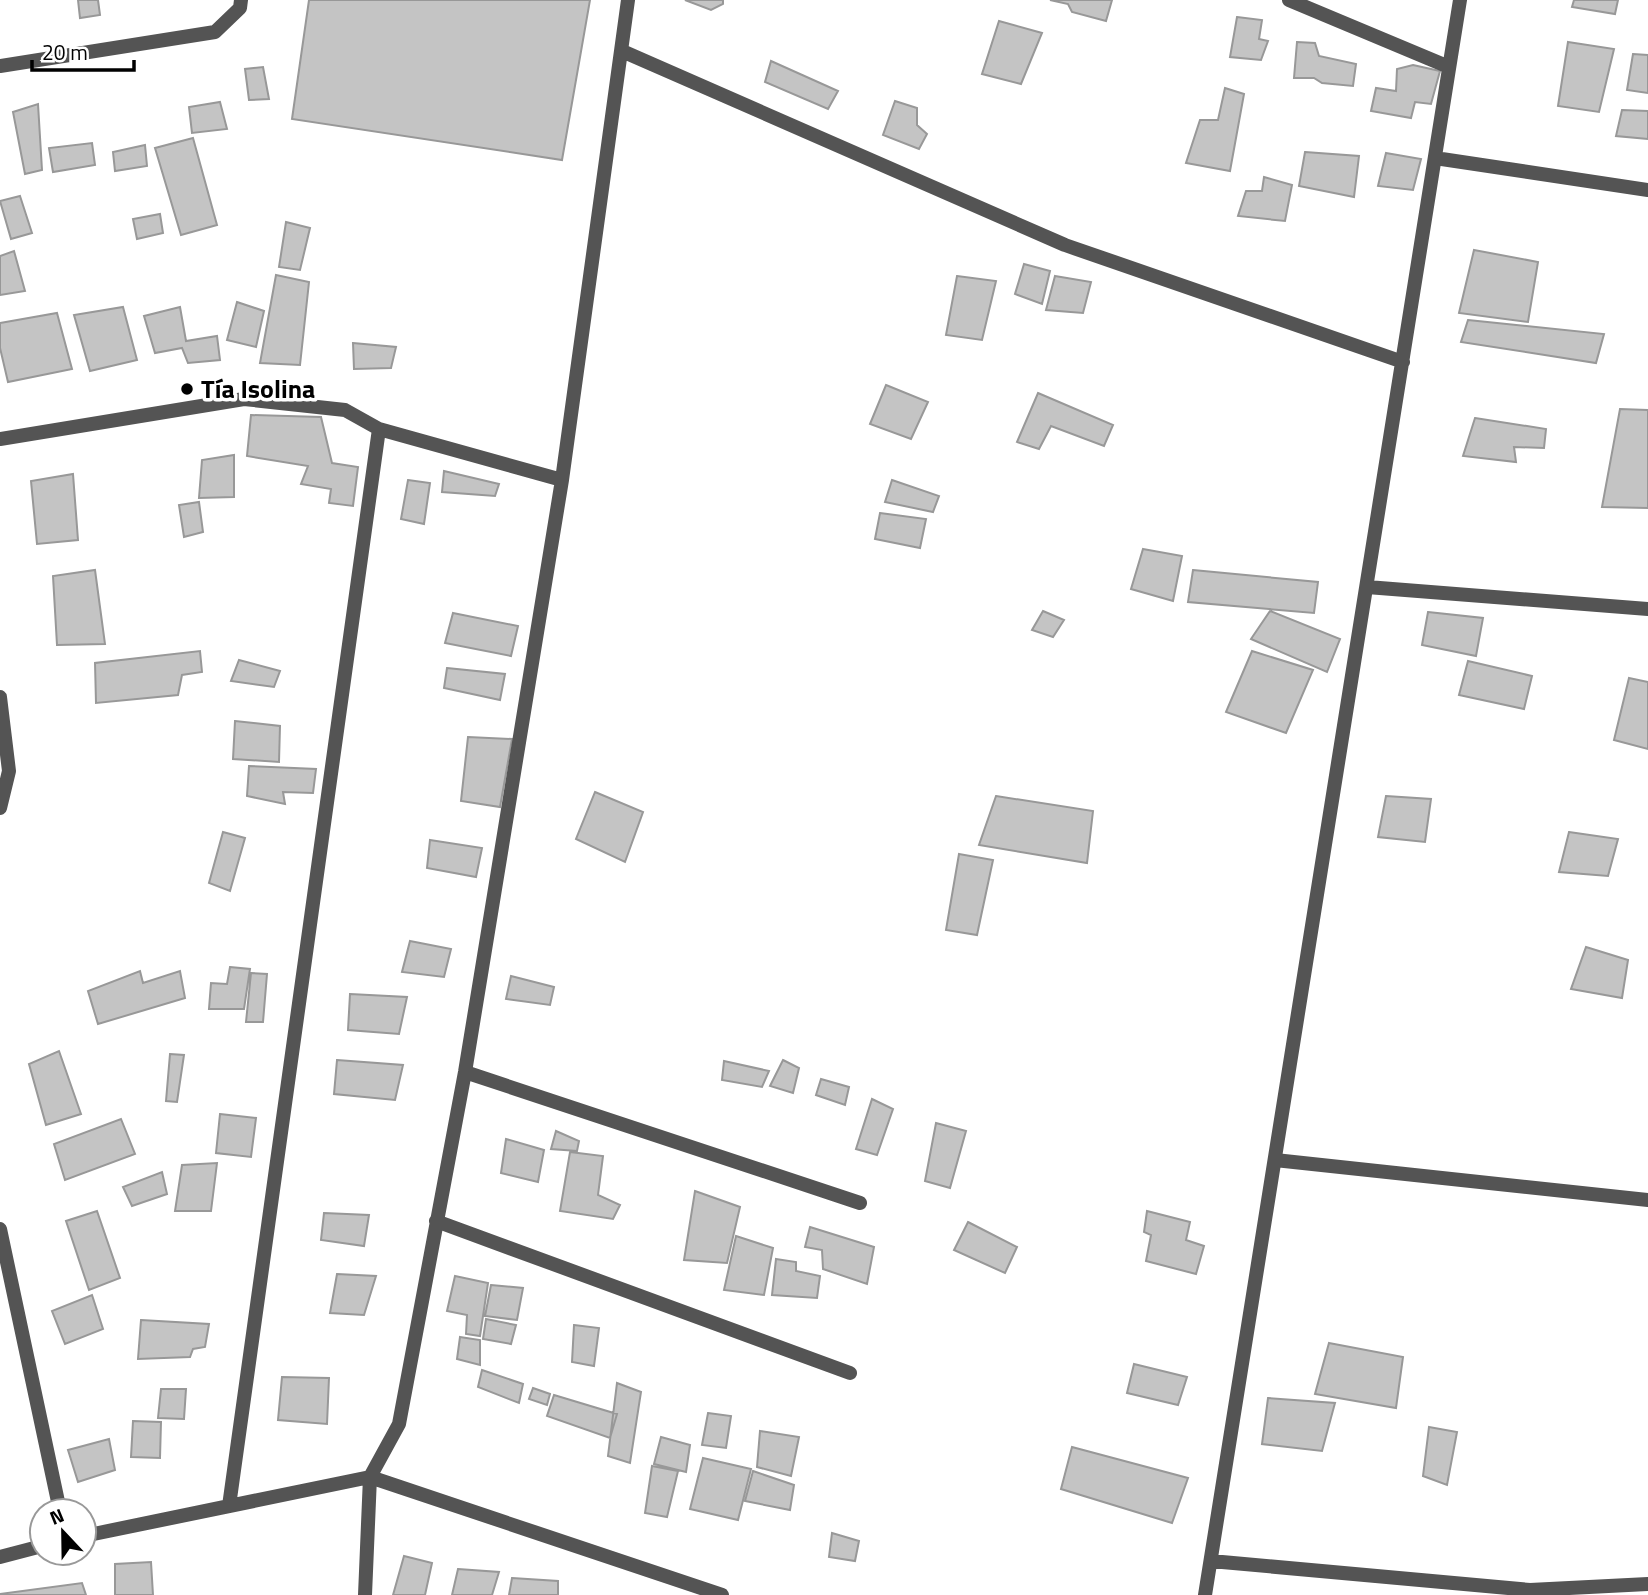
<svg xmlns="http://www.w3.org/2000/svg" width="1648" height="1595" font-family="'Titillium Web',sans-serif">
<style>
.building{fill:#c4c4c4;stroke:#989898;stroke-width:2}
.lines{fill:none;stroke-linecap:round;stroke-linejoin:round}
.minor{stroke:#545454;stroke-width:14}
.poi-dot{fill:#000;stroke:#fff;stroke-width:2.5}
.labels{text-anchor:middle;stroke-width:7;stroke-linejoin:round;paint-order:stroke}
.poi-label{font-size:26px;font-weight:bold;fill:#000;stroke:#fff;text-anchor:start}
</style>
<rect width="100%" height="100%" fill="#fff"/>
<!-- building -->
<path class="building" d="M78,0H98L100,15L80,18Z
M309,0H590L562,160L292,119Z
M685,0H723V4L711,10Z
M1050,0H1112L1106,21L1072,12L1068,4Z
M1574,0H1618L1615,14L1572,7Z
M1237,17L1262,20L1259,39L1268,41L1261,60L1230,57Z
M999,21L1042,33L1021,84L982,74Z
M1297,42L1315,43L1319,56L1356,64L1353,86L1322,83L1314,78H1294Z
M1568,42L1614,49L1599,112L1558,106Z
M1633,54L1648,55V93L1627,90Z
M771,61L838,91L828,109L765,82Z
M1413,65L1440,71L1431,104L1415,102L1411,118L1371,111L1376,88L1396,91L1397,69Z
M263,67L269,99L249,100L245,69Z
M1225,88L1244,94L1230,171L1186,163L1200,120H1218Z
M895,101L917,108V125L927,134L919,149L883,135Z
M220,102L227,129L192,133L189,107Z
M38,104L42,170L25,174L13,112Z
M1622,110L1648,111V139L1616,136Z
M193,138L217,225L181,235L155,148Z
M92,143L95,165L53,172L49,148Z
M145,145L147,166L115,171L113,152Z
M1305,152L1359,156L1354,197L1299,186Z
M1386,153L1421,159L1413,190L1378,186Z
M1264,177L1292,185L1285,221L1238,216L1246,191H1262Z
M20,196L32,233L11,239L0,201Z
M160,214L163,233L137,239L133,219Z
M286,222L310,228L300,270L279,267Z
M1474,250L1538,262L1528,322L1459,313Z
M14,251L25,291L0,295V256Z
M1024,264L1050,271L1042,304L1015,294Z
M276,275L309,282L300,365L260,363Z
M957,276L996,281L982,340L946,335Z
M1055,276L1091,282L1083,313L1046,310Z
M237,302L264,311L256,347L227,340Z
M123,307L137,360L90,371L74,315Z
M180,307L186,341L217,336L220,360L188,363L182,348L155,353L144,316Z
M57,313L72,369L8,382L0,348V323Z
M1468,320L1604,334L1596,363L1461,342Z
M353,343L396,347L391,368L354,369Z
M886,385L928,402L911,439L870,424Z
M1038,393L1113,425L1104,446L1051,426L1039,449L1017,442Z
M1620,409L1648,410V508L1602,507Z
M251,415L321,417L332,463L358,467L353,506L329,503L331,489L301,484L308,466L247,456Z
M1475,418L1546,429L1544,448L1514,447L1516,462L1463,456Z
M234,455V497L199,498L202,460Z
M444,471L499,484L495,496L442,492Z
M73,474L78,540L37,544L31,481Z
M408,480L430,483L424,524L401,519Z
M892,480L939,496L933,512L885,502Z
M199,502L203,532L184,537L179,505Z
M880,513L926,519L920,548L875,539Z
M1143,549L1182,556L1173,601L1131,589Z
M95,570L105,644L57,645L53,576Z
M1193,570L1318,582L1314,613L1188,602Z
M1043,611L1064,620L1053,637L1032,630Z
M1270,611L1340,639L1327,672L1251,639Z
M1428,612L1483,618L1476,656L1422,645Z
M453,613L518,626L511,656L445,643Z
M200,651L202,672L182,675L178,695L96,703L95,663Z
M1252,651L1313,670L1286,733L1226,712Z
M239,660L280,671L274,687L231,681Z
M1468,661L1532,676L1524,709L1459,695Z
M447,668L505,674L500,700L444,688Z
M1629,678L1648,682V749L1614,740Z
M235,721L280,726L279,762L233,759Z
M468,737L512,739L500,807L461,801Z
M249,766L316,769L313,793L283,792L285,804L247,796Z
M595,792L643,812L625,862L576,839Z
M996,796L1093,811L1087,863L979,845Z
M1386,796L1431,799L1425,842L1378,837Z
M223,832L245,838L230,891L209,883Z
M1569,832L1618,839L1608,876L1559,872Z
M430,840L482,848L476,877L427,868Z
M959,854L993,860L977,935L946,930Z
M410,941L451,949L444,977L402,972Z
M1586,947L1628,960L1622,998L1571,989Z
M230,967L250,969L244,1009H209L211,983L227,984Z
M140,971L143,983L180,971L185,998L98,1024L88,991Z
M251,973L267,974L263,1022H246Z
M511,976L554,987L550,1005L506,999Z
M350,994L407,997L399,1034L348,1030Z
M59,1051L81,1114L46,1125L29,1064Z
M170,1054L184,1055L177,1102L166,1101Z
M337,1060L403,1065L395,1100L334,1094Z
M783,1060L799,1068L793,1093L770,1086Z
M724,1061L769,1071L762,1087L722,1080Z
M821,1079L849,1087L845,1105L816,1095Z
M872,1099L893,1109L877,1155L856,1149Z
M220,1114L256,1118L251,1157L216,1153Z
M121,1119L135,1154L65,1180L54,1144Z
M936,1123L966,1131L950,1188L925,1181Z
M556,1131L579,1141L577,1151L551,1149Z
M506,1139L544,1150L538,1182L501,1173Z
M570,1152L603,1156L598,1195L620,1205L613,1219L560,1211Z
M217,1163L211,1211H175L182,1165Z
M162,1172L167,1194L132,1206L123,1187Z
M695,1191L740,1207L727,1263L684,1260Z
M97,1211L120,1278L89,1290L66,1221Z
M1147,1211L1190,1222L1186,1240L1204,1246L1196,1274L1146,1261L1151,1235L1144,1232Z
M324,1213L369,1215L364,1246L321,1240Z
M968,1222L1017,1247L1005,1273L954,1250Z
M810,1227L874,1247L867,1284L823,1269L822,1250L805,1247Z
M736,1236L773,1248L764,1295L724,1290Z
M776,1259L796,1262V1271L820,1276L817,1298L772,1295Z
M337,1274L376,1276L364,1315L330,1313Z
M455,1276L488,1283L480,1336L466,1334L467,1315L447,1311Z
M491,1285L523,1288L517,1320L485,1316Z
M92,1295L103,1329L65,1344L52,1311Z
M486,1319L516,1325L511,1344L483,1339Z
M141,1320L209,1324L205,1347L193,1349L190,1357L138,1359Z
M574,1325L599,1328L594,1366L572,1362Z
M460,1337L480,1340V1365L457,1359Z
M1329,1343L1403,1357L1396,1408L1315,1394Z
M1134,1364L1187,1377L1178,1405L1127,1393Z
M482,1370L523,1384L519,1403L478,1387Z
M282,1377L329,1378L327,1424L278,1420Z
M617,1383L641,1392L630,1463L608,1456Z
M533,1388L550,1394L547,1405L529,1399Z
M161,1389H186L184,1419L158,1418Z
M554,1395L617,1414L610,1438L547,1416Z
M1268,1398L1335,1403L1322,1451L1262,1444Z
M708,1413L731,1416L726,1448L702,1445Z
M133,1421L161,1422L160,1458L131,1457Z
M1429,1427L1457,1432L1447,1485L1423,1476Z
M760,1431L799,1437L791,1476L757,1467Z
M661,1437L690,1445L686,1472L654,1464Z
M109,1439L115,1470L78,1482L68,1450Z
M1072,1447L1188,1478L1172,1523L1061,1489Z
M703,1458L751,1469L738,1520L690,1509Z
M652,1466L678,1471L667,1517L645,1513Z
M753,1471L794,1485L790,1510L745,1501Z
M832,1533L859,1541L855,1561L829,1557Z
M404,1556L432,1563L425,1595H393Z
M151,1562L153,1595H115V1564Z
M458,1569L499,1572L492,1595H452Z
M512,1578L558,1581V1595H509Z
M82,1583L86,1595H0V1594Z"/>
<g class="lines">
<!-- minor -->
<path class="minor" d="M1289,0L1449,67
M622,51L1065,245L1403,362
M0,66L215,32L240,8L241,0
M1435,158L1648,190
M0,439L244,399L345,410L379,429L562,480
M1367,587L1648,609
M0,697L9,771L0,808
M465,1072L860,1203
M1275,1160L1648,1200
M436,1221L850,1373
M0,1229L60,1511
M229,1506L379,429
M84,1536L370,1477L722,1595
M0,1557L42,1546
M1211,1561L1530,1590L1648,1584
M365,1595L370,1477L399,1424L465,1072L562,480L628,0
M1205,1595L1460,0"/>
</g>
<!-- markers -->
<circle class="poi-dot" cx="187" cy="389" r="7"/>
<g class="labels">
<!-- poi labels -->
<g class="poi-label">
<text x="201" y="398">Tía Isolina</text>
</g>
</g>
<!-- north arrow -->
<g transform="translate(63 1532) rotate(338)"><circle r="33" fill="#ffffff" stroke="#999999" stroke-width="2"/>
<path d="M0-5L12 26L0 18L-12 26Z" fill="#000000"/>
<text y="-10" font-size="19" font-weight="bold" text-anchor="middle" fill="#000000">N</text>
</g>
<!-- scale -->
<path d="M32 60v10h102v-10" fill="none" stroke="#000000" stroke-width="3.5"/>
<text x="42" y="60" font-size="21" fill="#000000" stroke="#ffffff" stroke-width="5" paint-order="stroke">20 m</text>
</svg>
